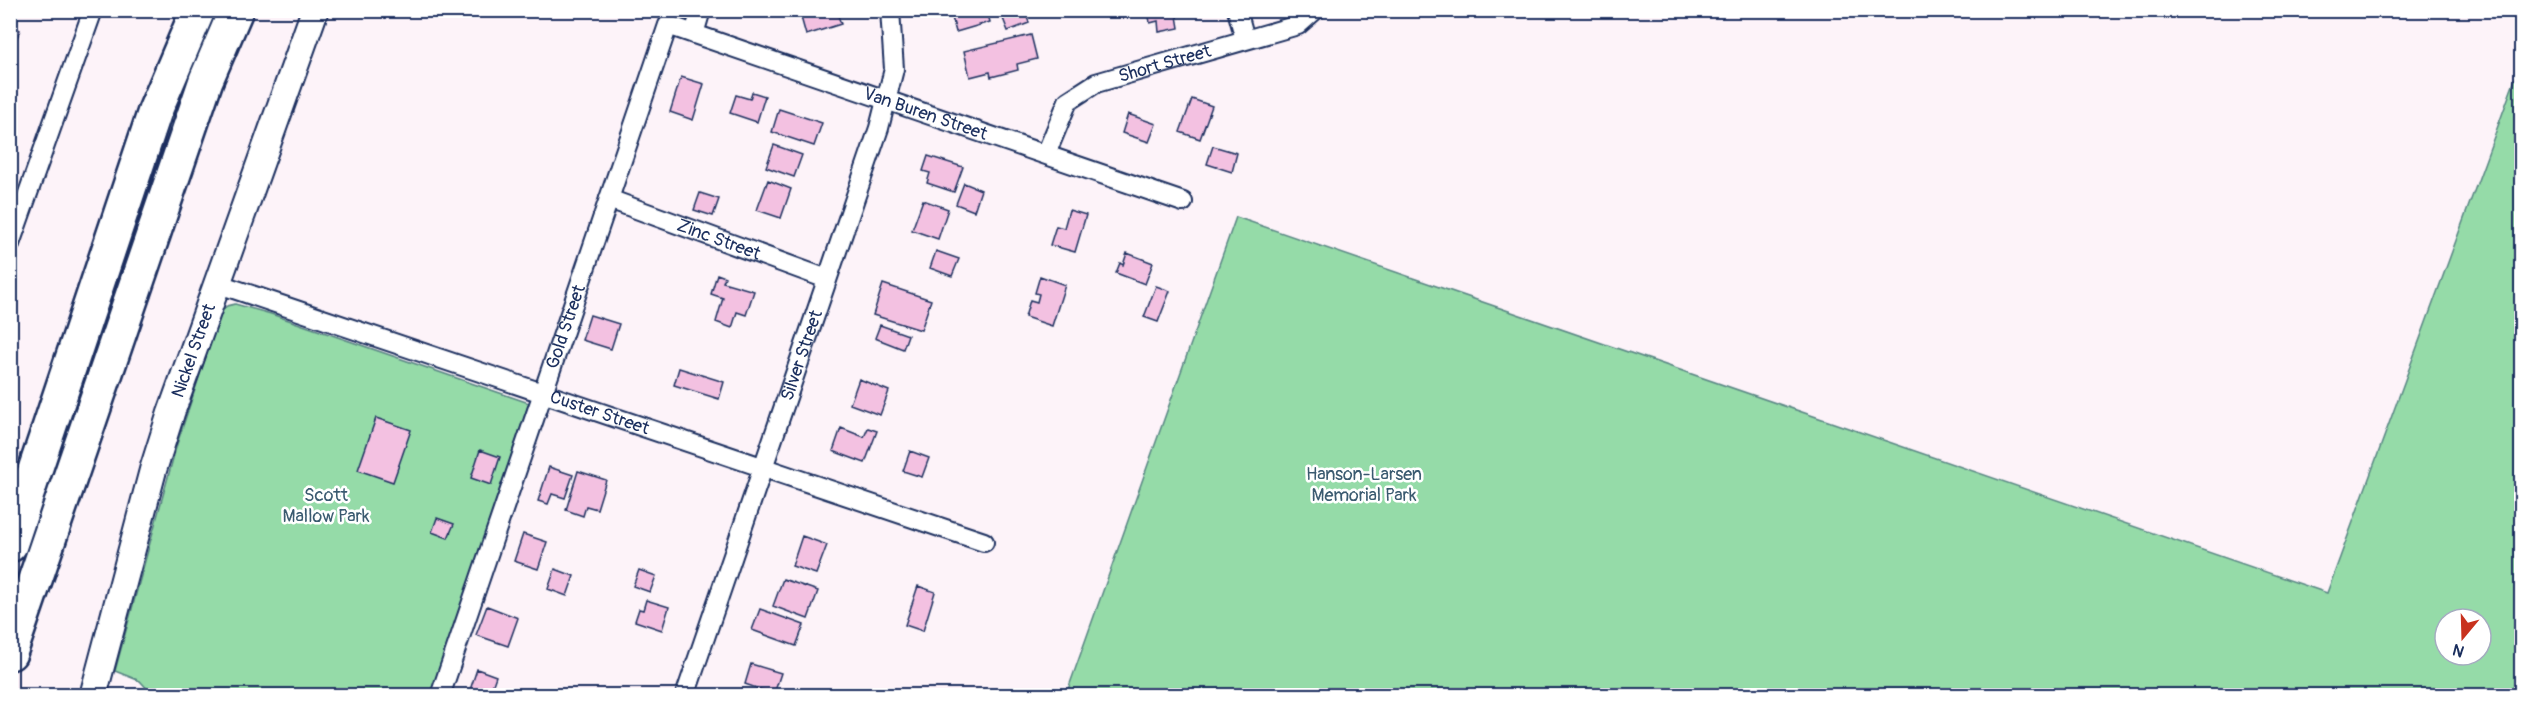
<svg xmlns="http://www.w3.org/2000/svg" width="2532" height="706" font-family="Pangolin,sans-serif">
<style>
.green{fill:#95dba8;stroke:#588583;stroke-width:1.5;fill-rule:evenodd}
.building{fill:#f3c1e1;stroke:#1b2f5e;stroke-width:1.5}
.lines{fill:none;stroke-linecap:round;stroke-linejoin:round}
.minor-casing{stroke:#1b2f5e;stroke-width:22}
.secondary-casing{stroke:#1b2f5e;stroke-width:30}
.motorway-casing{stroke:#1b2f5e;stroke-width:38}
.minor{stroke:#fff;stroke-width:18}
.secondary{stroke:#fff;stroke-width:26}
.motorway{stroke:#fff;stroke-width:33}
.labels{text-anchor:middle;stroke-width:5;stroke-linejoin:round;paint-order:stroke}
.street-label{font-size:18px;fill:#1b2f5e;stroke:#fff}
.park-label{font-size:18px;fill:#3a5a70;stroke:#fff}
</style>
<rect width="100%" height="100%" fill="#fdf3f9"/>
<filter id="ink" filterUnits="userSpaceOnUse"><feTurbulence type="fractalNoise" baseFrequency=".0167" numOctaves="2"/><feDisplacementMap in="SourceGraphic" scale="12" xChannelSelector="R" yChannelSelector="G"/><feConvolveMatrix kernelMatrix="1 2 1 2 8 2 1 2 1" color-interpolation-filters="sRGB"/></filter>
<g filter="url(#ink)">
<!-- green -->
<path class="green" d="M2521,63V695H1066L1236,217L2327,593ZM2445,619H2481V655H2445Z
M235,304L271,314L529,403L431,695H153L140,681L115,671L177,444L221,311L227,306Z"/>
<!-- building -->
<path class="building" d="M799,10H836L841,24L806,35Z
M950,10H987L990,22L956,32Z
M1017,10H1025L1029,23L1008,31L1002,16Z
M1148,10H1176L1179,28L1159,32L1158,21L1150,23Z
M10,26L20,30L10,56Z
M1031,35L1037,59L1017,64L1018,70L991,77L990,72L970,77L964,51Z
M681,77L704,84L693,120L670,112Z
M752,92L765,96L757,122L730,113L736,95L750,99Z
M1192,99L1212,106L1200,139L1180,132Z
M779,109L822,123L814,146L772,132Z
M1128,114L1156,124L1149,142L1122,133Z
M774,145L802,155L794,177L766,167Z
M1213,146L1237,153L1232,172L1207,164Z
M928,156L963,167L954,192L927,183L930,173L923,171Z
M768,180L791,189L781,218L757,210Z
M964,183L981,190L974,211L956,204Z
M700,193L719,199L713,216L694,210Z
M923,200L948,209L938,239L912,230Z
M1069,210L1086,215L1075,252L1050,245L1056,226L1064,228Z
M936,251L959,259L952,276L930,268Z
M1127,253L1153,263L1145,284L1116,273L1120,263L1123,265Z
M717,274L725,277L723,282L754,291L746,315L737,312L732,328L716,322L723,298L711,294Z
M1040,276L1065,285L1052,326L1025,317L1030,300L1037,302L1039,294L1035,293Z
M883,284L931,300L921,330L873,315Z
M1156,286L1170,291L1158,322L1144,317Z
M590,315L619,324L611,349L582,340Z
M880,325L908,335L903,349L875,338Z
M679,368L724,382L719,399L674,385Z
M859,379L889,391L880,415L850,404Z
M376,418L411,430L393,482L358,470Z
M841,428L864,437L868,428L877,431L865,463L833,451Z
M480,450L500,457L491,485L471,478Z
M910,451L929,458L922,477L903,471Z
M549,467L573,475L565,498L552,494L548,504L538,501Z
M578,471L606,480L597,509L586,506L583,516L566,510Z
M437,518L454,524L448,538L432,532Z
M523,534L547,542L538,569L514,561Z
M802,536L827,545L816,574L792,566Z
M555,569L574,576L567,596L548,589Z
M639,570L656,576L650,592L633,586Z
M783,579L818,591L808,619L773,606Z
M918,586L935,592L923,631L905,625Z
M646,600L669,607L662,630L635,621L639,609L643,610Z
M487,606L518,618L508,646L476,635Z
M760,609L804,625L796,646L752,630Z
M751,664L781,673L774,694L745,684Z
M477,669L496,676L489,696H468Z"/>
<g class="lines">
<!-- minor casing -->
<g class="minor-casing">
<g id="minor">
<path d="M1237,10L1245,39"/>
<path d="M694,34L701,10"/>
<path id="s1" d="M1046,154L1068,101L1096,83L1298,25L1315,10"/>
<path id="s2" d="M609,199L827,279"/>
<path d="M10,244L93,10"/>
<path id="s3" d="M216,283L984,542"/>
<path id="s4" d="M440,696L668,25L1183,202"/>
<path id="s5" d="M685,696L879,128L894,69L890,10"/>
</g>
</g>
<!-- secondary casing -->
<g class="secondary-casing">
<g id="secondary">
<path id="s6" d="M93,696L153,470L171,413L315,10"/>
</g>
</g>
<!-- motorway casing -->
<g class="motorway-casing">
<path id="motorway" d="M10,545L155,111L198,10
M10,653L206,80L236,10"/>
</g>
<!-- minor -->
<use href="#minor" class="minor"/>
<!-- secondary -->
<use href="#secondary" class="secondary"/>
<!-- motorway -->
<use href="#motorway" class="motorway"/>
</g>
</g>
<g class="labels">
<!-- street labels -->
<g class="street-label">
<text dy="6" stroke="none"><textPath href="#s1" startOffset="162">Short Street</textPath></text>
<text dy="6" stroke="none"><textPath href="#s4" startOffset="981">Van Buren Street</textPath></text>
<text dy="6" stroke="none"><textPath href="#s2" startOffset="117">Zinc Street</textPath></text>
<text dy="6" stroke="none"><textPath href="#s4" startOffset="390">Gold Street</textPath></text>
<text dy="6" stroke="none"><textPath href="#s6" startOffset="360">Nickel Street</textPath></text>
<text dy="6" stroke="none"><textPath href="#s5" startOffset="360">Silver Street</textPath></text>
<text dy="6" stroke="none"><textPath href="#s3" startOffset="405">Custer Street</textPath></text>
</g>
<!-- park labels -->
<g class="park-label">
<text x="1364" y="480">Hanson-Larsen<tspan x="1364" dy="21">Memorial Park</tspan></text>
<text x="326" y="501">Scott<tspan x="326" dy="21">Mallow Park</tspan></text>
</g>
</g>
<!-- margin -->
<rect width="2532" height="706" fill="none" stroke="#fff" stroke-width="36"/>
<rect x="18" y="18" width="2496" height="670" fill="none" stroke="#1b2f5e" stroke-width="2" filter="url(#ink)"/>
<!-- north arrow -->
<g transform="translate(2463 637) rotate(199)"><circle r="28" fill="#ffffff" stroke="#a4acbf" stroke-width="1.5"/>
<path d="M0-4.5L10 22L0 15L-10 22Z" fill="#c8321e"/>
<text y="-9" font-size="16" font-weight="bold" text-anchor="middle" fill="#1b2f5e">N</text>
</g>
</svg>
